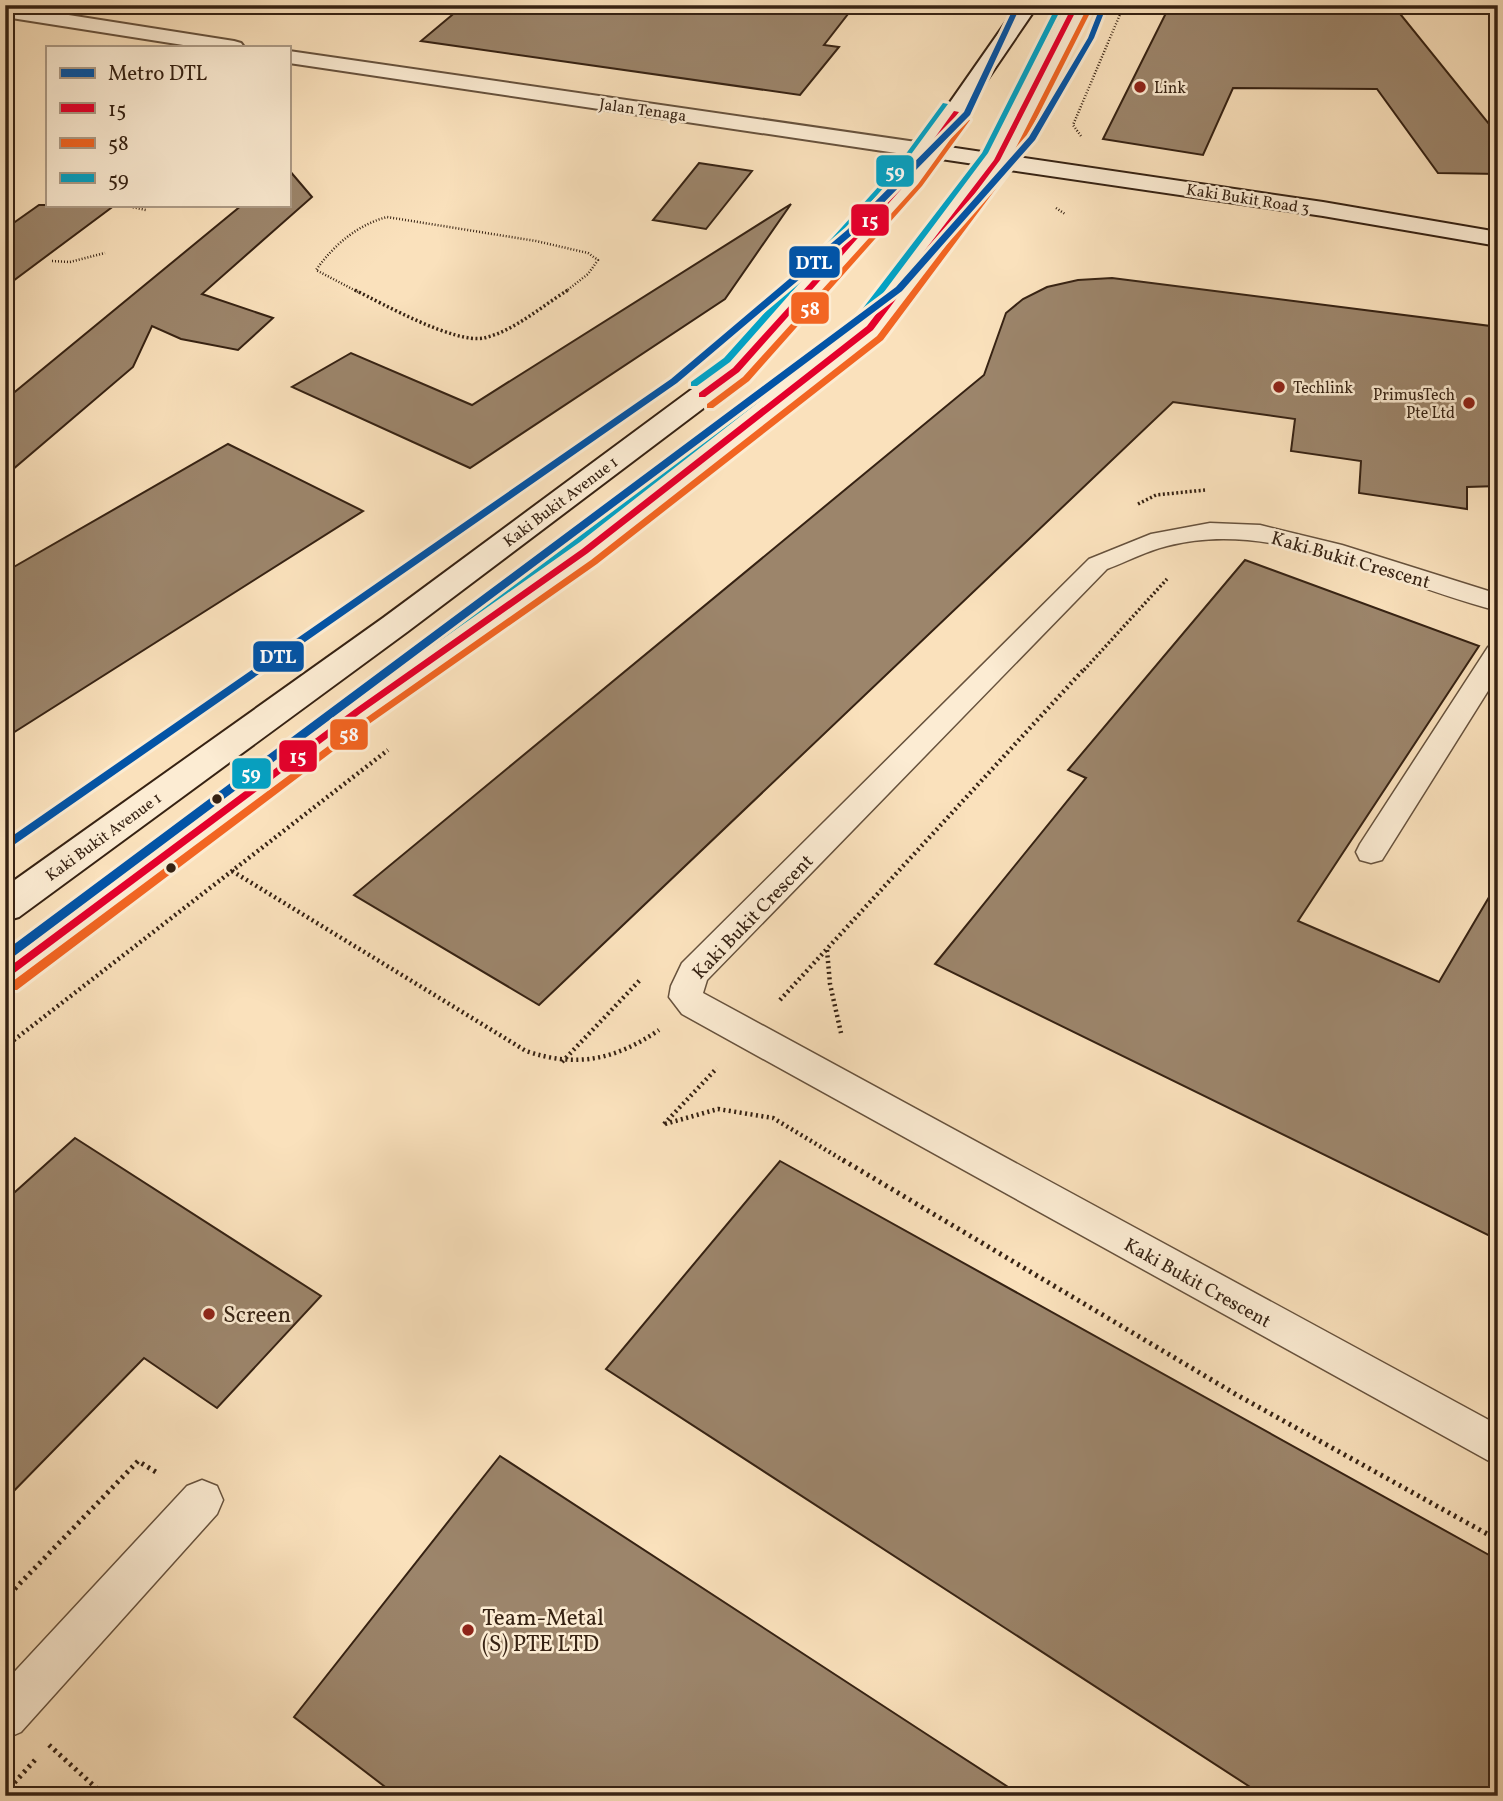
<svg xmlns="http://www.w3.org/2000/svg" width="1503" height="1801" font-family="Vollkorn,serif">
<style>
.building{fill:#9c856b;stroke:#362213;stroke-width:2}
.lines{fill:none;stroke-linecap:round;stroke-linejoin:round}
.lane-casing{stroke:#67523d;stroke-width:3}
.street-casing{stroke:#67523d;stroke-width:4}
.secondary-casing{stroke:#362213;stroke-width:4}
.path-far3{stroke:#362213;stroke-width:2.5;stroke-dasharray:1 2;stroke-linecap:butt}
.path-far2{stroke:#362213;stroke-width:3.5;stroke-dasharray:2 2.5;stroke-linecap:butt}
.path-far1{stroke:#362213;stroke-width:4.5;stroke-dasharray:2 3.5;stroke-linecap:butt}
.path{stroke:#362213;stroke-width:5;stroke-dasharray:2.5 4.5;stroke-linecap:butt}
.lane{fill:#fcecd3;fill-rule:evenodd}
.street{fill:#fcecd3;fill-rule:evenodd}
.secondary{fill:#fcecd3;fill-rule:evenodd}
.bus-1-casing{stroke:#fcecd3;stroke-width:6}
.bus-2-casing{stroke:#fcecd3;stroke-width:6}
.bus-3-casing{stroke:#fcecd3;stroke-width:6}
.bus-1{fill:#e4002b;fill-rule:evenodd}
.bus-2{fill:#f26522;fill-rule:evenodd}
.bus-3{fill:#03a2c5;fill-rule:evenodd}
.metro-1-casing{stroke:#fcecd3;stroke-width:6}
.metro-1{fill:#0354a6;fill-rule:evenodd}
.poi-dot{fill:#8f2418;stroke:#fcecd3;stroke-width:2.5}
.bus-dot{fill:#362213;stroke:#fcecd3;stroke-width:2.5}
.labels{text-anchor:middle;stroke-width:5;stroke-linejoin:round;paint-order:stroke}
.far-poi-label{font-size:16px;fill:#362213;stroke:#fcecd3;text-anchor:start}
.far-street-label{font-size:16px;fill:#362213;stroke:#fcecd3}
.street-label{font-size:19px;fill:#362213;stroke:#fcecd3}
.near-poi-label{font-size:23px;fill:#362213;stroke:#fcecd3;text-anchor:start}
.line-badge{stroke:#fcecd3;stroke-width:2.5}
.badge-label{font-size:19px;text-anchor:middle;font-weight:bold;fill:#fff}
</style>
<rect width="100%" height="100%" fill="#fae1bc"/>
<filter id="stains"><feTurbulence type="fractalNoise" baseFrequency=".00286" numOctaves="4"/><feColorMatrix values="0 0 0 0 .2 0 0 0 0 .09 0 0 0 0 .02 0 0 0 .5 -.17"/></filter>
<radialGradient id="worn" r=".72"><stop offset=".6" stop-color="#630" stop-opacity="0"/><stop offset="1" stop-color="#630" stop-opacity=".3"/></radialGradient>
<!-- building -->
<path class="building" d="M464,5H855L824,45L839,47L800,95L421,41Z
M1170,5H1393L1498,135V174L1438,173L1377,89L1233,88L1203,155L1103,139Z
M699,163L752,171L706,229L653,220Z
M289,170L312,197L202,294L273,318L238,350L181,339L152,326L133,367L5,476V400L242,205H289Z
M791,204L725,299L470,468L292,387L351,353L472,405Z
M39,205H115L5,287V229Z
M1112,278L1498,327V486L1467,487V509L1359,493L1361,461L1291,451L1295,419L1173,402L539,1005L354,895L984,375L1006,313L1023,299L1047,287L1078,280Z
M228,444L363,511L5,738V572Z
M1245,560L1479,646L1298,921L1439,982L1498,882V1240L935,964L1086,778L1068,770Z
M75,1138L321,1296L217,1408L144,1358L5,1500V1201Z
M780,1161L1498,1560V1796H1264L606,1369Z
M500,1456L934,1739L1022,1796H397L294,1717Z"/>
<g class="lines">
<!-- lane casing -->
<g class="lane-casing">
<path id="lane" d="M1210,523L1260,525L1342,545L1498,594V611C1394,585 1276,517 1167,546C1146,551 1126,562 1107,569L707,980L703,993L1498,1425V1466L682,1014L669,997L671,986L682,963L1089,559L1151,534Z
M1498,644V675L1382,860L1371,863L1360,860L1356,852L1360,844L1488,647Z
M202,1480L217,1486L223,1500L217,1514L21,1732L5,1739V1682L187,1486Z"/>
</g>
<!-- street casing -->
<g class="street-casing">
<path id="street" d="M5,5L234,41L241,43L244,47H196L5,17Z
M289,51L930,144L938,146L942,151L938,156L930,158L289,63Z"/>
</g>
<!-- secondary casing -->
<g class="secondary-casing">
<path id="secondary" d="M1018,5H1038L942,146L989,153L1066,5H1086L1011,156L1323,202L1498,232V246L1323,216L1002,169L879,334L596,558L370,719L19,987L5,991V955L346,703L574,544L861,322L981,165L934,158L918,181L746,376L407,632L19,917L5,921V887L383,618L726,364L902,171Z"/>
</g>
<!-- path-far3 -->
<path class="path-far3" d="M1081,136L1073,125L1124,5
M127,206L146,210
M1056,208L1065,214
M52,261L70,262L105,253
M358,292L316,270C334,245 357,225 387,217L536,241L588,253L598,260L588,274L565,292"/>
<!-- path-far2 -->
<path class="path-far2" d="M355,290C383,304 455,344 484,338C514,331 542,306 568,290
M1138,504L1156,495L1205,490
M1084,670L1167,579"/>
<!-- path-far1 -->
<path class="path-far1" d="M232,871L526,1051C576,1068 615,1060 659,1030
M827,950L830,984L841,1033
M780,1000L1085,668
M5,1047L388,750
M562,1062L641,979
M664,1124L717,1068
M665,1124L718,1109L773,1118L846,1162"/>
<!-- path -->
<path class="path" d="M843,1160L1237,1395L1498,1540
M5,1599L138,1461L159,1474
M49,1745L105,1796
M5,1793L35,1760"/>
<!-- lane -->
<use href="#lane" class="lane"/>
<!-- street -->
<use href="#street" class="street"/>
<!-- secondary -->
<use href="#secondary" class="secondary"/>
<!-- bus-1 casing -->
<g class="bus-1-casing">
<path id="bus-1" d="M1073,5H1079L1000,160L873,330L588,553L361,713L5,980V970L355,709L582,549L867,326L994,160Z
M954,111L959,112L912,177L739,372L705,397H699V393L733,368L908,175Z"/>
</g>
<!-- bus-2 casing -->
<g class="bus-2-casing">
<path id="bus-2" d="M1086,10L1091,11L1012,167L883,340L597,564L369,724L17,990H9L8,987L9,984L363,720L591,560L877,336L1006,167Z
M965,119L970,120L922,186L749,381L713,408H707V404L743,377L918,184Z"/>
</g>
<!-- bus-3 casing -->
<g class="bus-3-casing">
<path id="bus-3" d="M1057,5H1063L988,153L863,320L580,542L353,702L5,962V952L347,698L574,538L857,316L982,153Z
M943,103L948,104L901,168L730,362L697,386H691V382L724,358L897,166Z"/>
</g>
<!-- bus-1 -->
<use href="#bus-1" class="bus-1"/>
<!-- bus-2 -->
<use href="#bus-2" class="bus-2"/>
<!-- bus-3 -->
<use href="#bus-3" class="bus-3"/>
<!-- metro-1 casing -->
<g class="metro-1-casing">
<path id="metro-1" d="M1015,5H1021L970,115L853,234L677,383L5,851V841L671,379L847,230L964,112Z
M1101,5H1107L1094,38L1035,140L902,291L5,963V951L896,287L1029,137L1088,38Z"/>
</g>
<!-- metro-1 -->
<use href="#metro-1" class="metro-1"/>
</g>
<!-- markers -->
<g class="poi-dot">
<circle cx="1140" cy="87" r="7"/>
<circle cx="1279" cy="387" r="7"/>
<circle cx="1469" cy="403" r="7"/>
<circle cx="209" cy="1314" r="7"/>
<circle cx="468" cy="1630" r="7"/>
</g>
<g class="bus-dot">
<circle cx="217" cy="799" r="6"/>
<circle cx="171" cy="868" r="6"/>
</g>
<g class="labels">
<!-- far-poi labels -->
<g class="far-poi-label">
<text x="1154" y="93">Link</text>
<text x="1293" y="393">Techlink</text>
<text x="1455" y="400" text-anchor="end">PrimusTech<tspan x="1455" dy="18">Pte Ltd</tspan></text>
</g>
<!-- far-street labels -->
<g class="far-street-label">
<text transform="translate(643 109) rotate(8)" y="6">Jalan Tenaga</text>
<text transform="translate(1248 198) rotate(9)" y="6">Kaki Bukit Road 3</text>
<text transform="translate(560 501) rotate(-37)" y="6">Kaki Bukit Avenue 1</text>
<text transform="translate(103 836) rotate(-36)" y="6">Kaki Bukit Avenue 1</text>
</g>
<!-- street labels -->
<g class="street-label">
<text transform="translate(1351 559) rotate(16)" y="7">Kaki Bukit Crescent</text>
<text transform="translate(752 916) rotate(-46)" y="7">Kaki Bukit Crescent</text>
<text transform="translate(1198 1282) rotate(29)" y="7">Kaki Bukit Crescent</text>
</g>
<!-- near-poi labels -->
<g class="near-poi-label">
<text x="223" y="1322">Screen</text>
<text x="482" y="1625">Team-Metal<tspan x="482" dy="26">(S) PTE LTD</tspan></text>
</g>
</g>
<g class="line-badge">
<rect x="875" y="154" width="40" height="34" rx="7" fill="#03a2c5"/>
<rect x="850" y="203" width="40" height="34" rx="7" fill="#e4002b"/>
<rect x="788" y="245" width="53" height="34" rx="7" fill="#0354a6"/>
<rect x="790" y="291" width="40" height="34" rx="7" fill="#f26522"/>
<rect x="252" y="640" width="53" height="33" rx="7" fill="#0354a6"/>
<rect x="329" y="718" width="40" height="33" rx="7" fill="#f26522"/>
<rect x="278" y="739" width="40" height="34" rx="7" fill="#e4002b"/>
<rect x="231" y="757" width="41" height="33" rx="7" fill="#03a2c5"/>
</g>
<g class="badge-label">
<text x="895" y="178">59</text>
<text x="870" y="227">15</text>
<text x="814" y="269">DTL</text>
<text x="810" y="315">58</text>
<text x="278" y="663">DTL</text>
<text x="349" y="741">58</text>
<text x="298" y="763">15</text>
<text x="251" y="780">59</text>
</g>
<!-- margin -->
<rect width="1503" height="1801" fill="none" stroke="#fae1bc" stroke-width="28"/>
<rect x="7" y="7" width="1489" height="1787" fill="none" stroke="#362213" stroke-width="3.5"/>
<rect x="14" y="14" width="1475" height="1773" fill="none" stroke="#362213" stroke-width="2"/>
<!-- legend -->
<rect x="46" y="46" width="245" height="161" fill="#fcecd3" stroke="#ad9b86" stroke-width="2"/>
<rect x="60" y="68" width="35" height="10" fill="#0354a6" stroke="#ad9b86" stroke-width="2"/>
<text x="108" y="80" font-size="21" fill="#362213">Metro DTL</text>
<rect x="60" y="103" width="35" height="10" fill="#e4002b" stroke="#ad9b86" stroke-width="2"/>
<text x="108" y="116" font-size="21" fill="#362213">15</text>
<rect x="60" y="138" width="35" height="10" fill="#f26522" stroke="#ad9b86" stroke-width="2"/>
<text x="108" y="150" font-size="21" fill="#362213">58</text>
<rect x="60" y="173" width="35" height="10" fill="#03a2c5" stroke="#ad9b86" stroke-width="2"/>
<text x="108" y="186" font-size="21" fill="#362213">59</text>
<rect width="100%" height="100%" filter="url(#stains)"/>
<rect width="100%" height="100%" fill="url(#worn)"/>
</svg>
